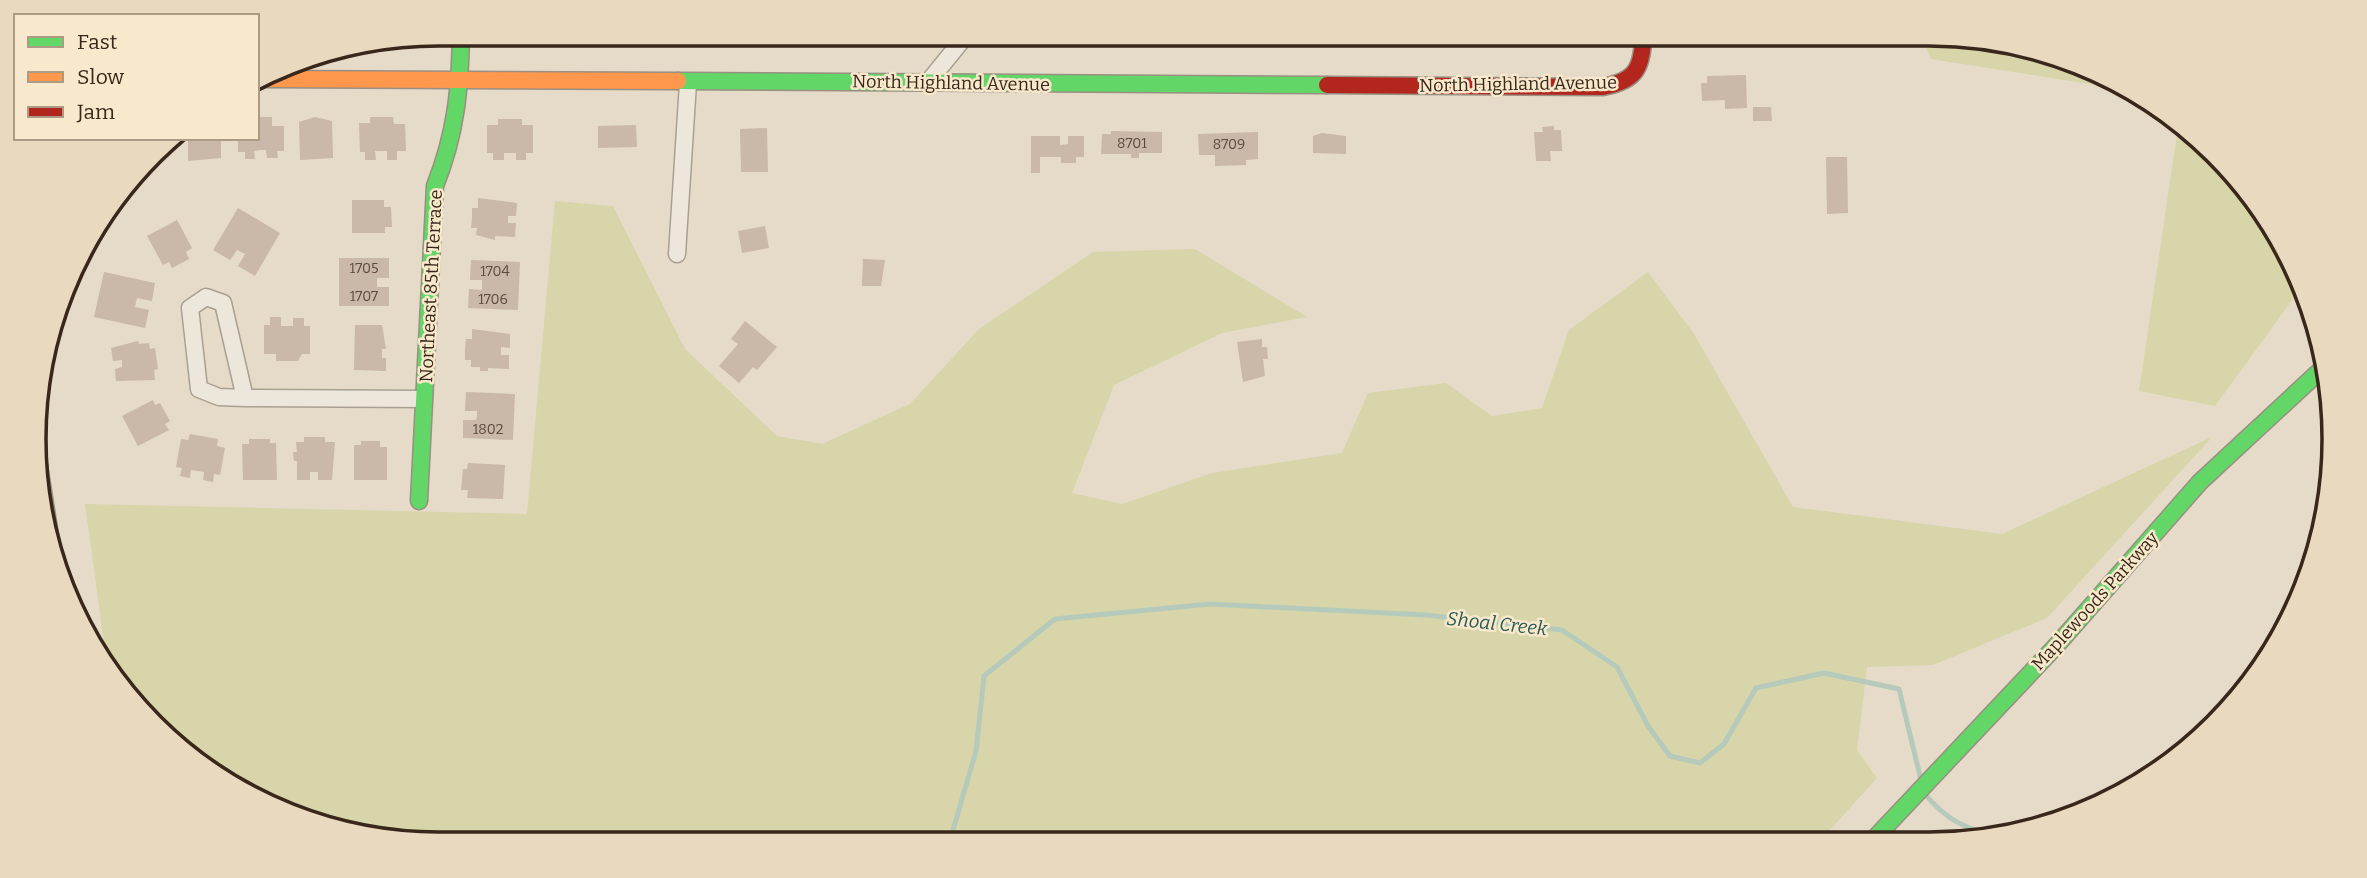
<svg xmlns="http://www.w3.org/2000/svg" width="2367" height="878" font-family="Bitter,serif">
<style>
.green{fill:#d7d5a9}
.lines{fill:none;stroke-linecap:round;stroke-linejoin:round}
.stream{stroke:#b5cabb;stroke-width:5}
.building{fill:#cab8a8}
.street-casing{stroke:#a9a092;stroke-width:19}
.fast-casing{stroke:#998f82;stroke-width:19}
.slow-casing{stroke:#998f82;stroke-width:19}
.jam-casing{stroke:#998f82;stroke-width:19}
.street{stroke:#ece6db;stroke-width:16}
.fast{stroke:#63d668;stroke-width:16}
.slow{stroke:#ff974d;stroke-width:16}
.jam{stroke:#b3261e;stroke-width:16}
.labels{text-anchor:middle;stroke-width:5;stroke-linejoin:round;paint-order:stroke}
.number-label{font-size:14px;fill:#5c4b3e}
.street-label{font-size:18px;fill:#38271a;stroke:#f8e9cc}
.water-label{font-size:19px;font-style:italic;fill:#285954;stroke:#f8e9cc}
.rim{fill:none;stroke:#38271a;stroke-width:3.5}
</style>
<rect width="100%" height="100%" fill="#e5dbc8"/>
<!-- green -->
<path class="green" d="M1921,33L2033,47L2115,88L1931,59Z
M2179,121L2280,236L2298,292L2215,406L2139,391Z
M555,201L613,206L685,349L777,436L822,444L910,404L979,329L1093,252L1195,249L1307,317L1222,333L1114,385L1072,493L1122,504L1212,473L1342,453L1368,393L1446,383L1492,416L1542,408L1569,330L1648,272L1694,334L1793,507L2002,534L2212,437L2047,618L1933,665L1867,667L1857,750L1877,778L1819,842L439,845L334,831L192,761L108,672L85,504L527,514Z"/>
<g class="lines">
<!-- stream -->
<path class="stream" d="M1924,793C1946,820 1967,831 2001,835
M949,844L976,751L984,676L1055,619L1210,604L1426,615L1562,630L1617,667L1648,726L1670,756L1700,763L1724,744L1756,688L1824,673L1899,689L1921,780"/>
</g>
<!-- building -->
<path class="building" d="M1408,33H1426V39H1408Z
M1746,75L1747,108L1725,109V100L1702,101L1701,83H1707V76Z
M1753,107H1771L1772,121H1753Z
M257,117H272V126H284V151H277L278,158H267L266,150H261L254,151L255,159H245V152H238V138H257Z
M315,117L332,121L333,158L300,160L299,122Z
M370,117H393L394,124H405L406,151H397V160H387V151H375L376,160H365V152H360L359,123H370Z
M498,119H522V125H533V153H526V160H516V153H504V160H493V153H487V125H498Z
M636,125L637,147L598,148V126Z
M1554,126V130H1561L1562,151H1550L1551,161H1536L1534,132H1543L1542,127Z
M767,128L768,172H741L740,129Z
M1111,131L1162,132V153H1139V158H1131V154H1101L1102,134H1111Z
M1258,132V159L1246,160V165L1215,166V155H1199L1198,134Z
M1322,133L1346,136V154L1313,153V136Z
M1031,136H1060V145L1068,144V136H1084V157H1076V163H1061V157H1040V173H1031Z
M168,138H175V149H169V157H158V150Z
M188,138H221V158L188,161Z
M1826,157H1847L1848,213L1827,214Z
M478,198L517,203L516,216H508V223H516L515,237L495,236V240L476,235L477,228H471L472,218V208H478Z
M352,200H384V207H391L392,227H385V233H352Z
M238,208L280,233L255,276L238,266L245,254L237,250L230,260L213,250Z
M177,220L192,248L186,252L189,259L172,268L169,262L163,265L147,236Z
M765,226L769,248L742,253L738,231Z
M339,258H389V278H377V287H389V306H339Z
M863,259L885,260L881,286H862Z
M471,260L520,262L518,310L468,308L469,289L482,290V280H470Z
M104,272L155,283L152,301L137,298L136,302L135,307L149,310L145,328L94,317Z
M270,317H281V326H293V318H304V326H310V354H302L298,361H276V354H264V325H270Z
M745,321L777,347L757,370L753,367L739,383L719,366L738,344L731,339Z
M355,325H382L386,349H382V358H386V371L354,370Z
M472,329L510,334V348L501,347V355H509V369L488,368V371H480V367H471V360H465V350L466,339H472Z
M1262,339V347H1267L1268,359H1263L1265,376L1243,382L1237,342Z
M138,341L139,344L149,343L150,349L155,348L158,369L154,370L155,380L116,381L115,369L122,367V360L113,361L111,348Z
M466,392L515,394L513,440L463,438V420H476L477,416V411H465Z
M153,400L155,405L160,403L170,421L165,424L169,430L138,446L122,416Z
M190,434L218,439L217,446L225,448L220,475L214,474L213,482L203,480L204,472L191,470L190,478L180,476L182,468L176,467L181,439L188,440Z
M304,437H325V442H335L332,480H318V472H310V480H297V461H294L293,452H297L296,442H304Z
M249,439H270V443H276L277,480H243L242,444H249Z
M361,441H380V447H387V480H354V445H361Z
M468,463L505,465L503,499L467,498L468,490H461L463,469H467Z"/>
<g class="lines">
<!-- street casing -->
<g class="street-casing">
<path id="street" d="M929,81L968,33
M677,254L688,83
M245,398L223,303L206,297L190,308L199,389L219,397L245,398L424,399"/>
</g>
<!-- fast casing -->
<g class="fast-casing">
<path id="fast" d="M678,81L1327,85
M39,466L51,542
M419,501L435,186C456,133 460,90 461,33
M1872,841L2056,646L2200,482L2324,367"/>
</g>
<!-- slow casing -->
<g class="slow-casing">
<path id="slow" d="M266,79L678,81"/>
</g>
<!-- jam casing -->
<g class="jam-casing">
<path id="jam" d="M1327,85L1603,87C1639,80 1641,67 1644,33"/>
</g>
<!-- street -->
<use href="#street" class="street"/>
<!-- fast -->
<use href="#fast" class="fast"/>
<!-- slow -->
<use href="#slow" class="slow"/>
<!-- jam -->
<use href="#jam" class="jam"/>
</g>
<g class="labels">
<!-- number labels -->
<g class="number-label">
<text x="1132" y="148">8701</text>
<text x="1229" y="149">8709</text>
<text x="364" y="273">1705</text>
<text x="495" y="276">1704</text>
<text x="364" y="301">1707</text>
<text x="493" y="304">1706</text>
<text x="488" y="434">1802</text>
</g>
<!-- street labels -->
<g class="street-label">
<text transform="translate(951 83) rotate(1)" y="6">North Highland Avenue</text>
<text transform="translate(1518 84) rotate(-1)" y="6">North Highland Avenue</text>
<text transform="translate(431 286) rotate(-87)" y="6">Northeast 85th Terrace</text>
<text transform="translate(2095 601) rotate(-48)" y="6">Maplewoods Parkway</text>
</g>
<!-- water labels -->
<g class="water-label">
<text transform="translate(1497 623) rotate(6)" y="7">Shoal Creek</text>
</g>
</g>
<!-- crop -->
<path d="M0 0H2367V878H0ZM439 46H1929A393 393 0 0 1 2322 439V439A393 393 0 0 1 1929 832H439A393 393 0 0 1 46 439V439A393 393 0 0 1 439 46Z" fill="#e9d9be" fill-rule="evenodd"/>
<path class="rim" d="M439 46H1929A393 393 0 0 1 2322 439V439A393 393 0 0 1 1929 832H439A393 393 0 0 1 46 439V439A393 393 0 0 1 439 46Z"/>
<!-- legend -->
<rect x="14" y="14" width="245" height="126" fill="#f8e9cc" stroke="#ab9b85" stroke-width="2"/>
<rect x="28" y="37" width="35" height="10" fill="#63d668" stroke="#ab9b85" stroke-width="2"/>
<text x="77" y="49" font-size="21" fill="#38271a">Fast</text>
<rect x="28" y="72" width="35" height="10" fill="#ff974d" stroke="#ab9b85" stroke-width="2"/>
<text x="77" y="84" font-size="21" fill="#38271a">Slow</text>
<rect x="28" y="107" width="35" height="10" fill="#b3261e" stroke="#ab9b85" stroke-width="2"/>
<text x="77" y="119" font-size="21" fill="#38271a">Jam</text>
</svg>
